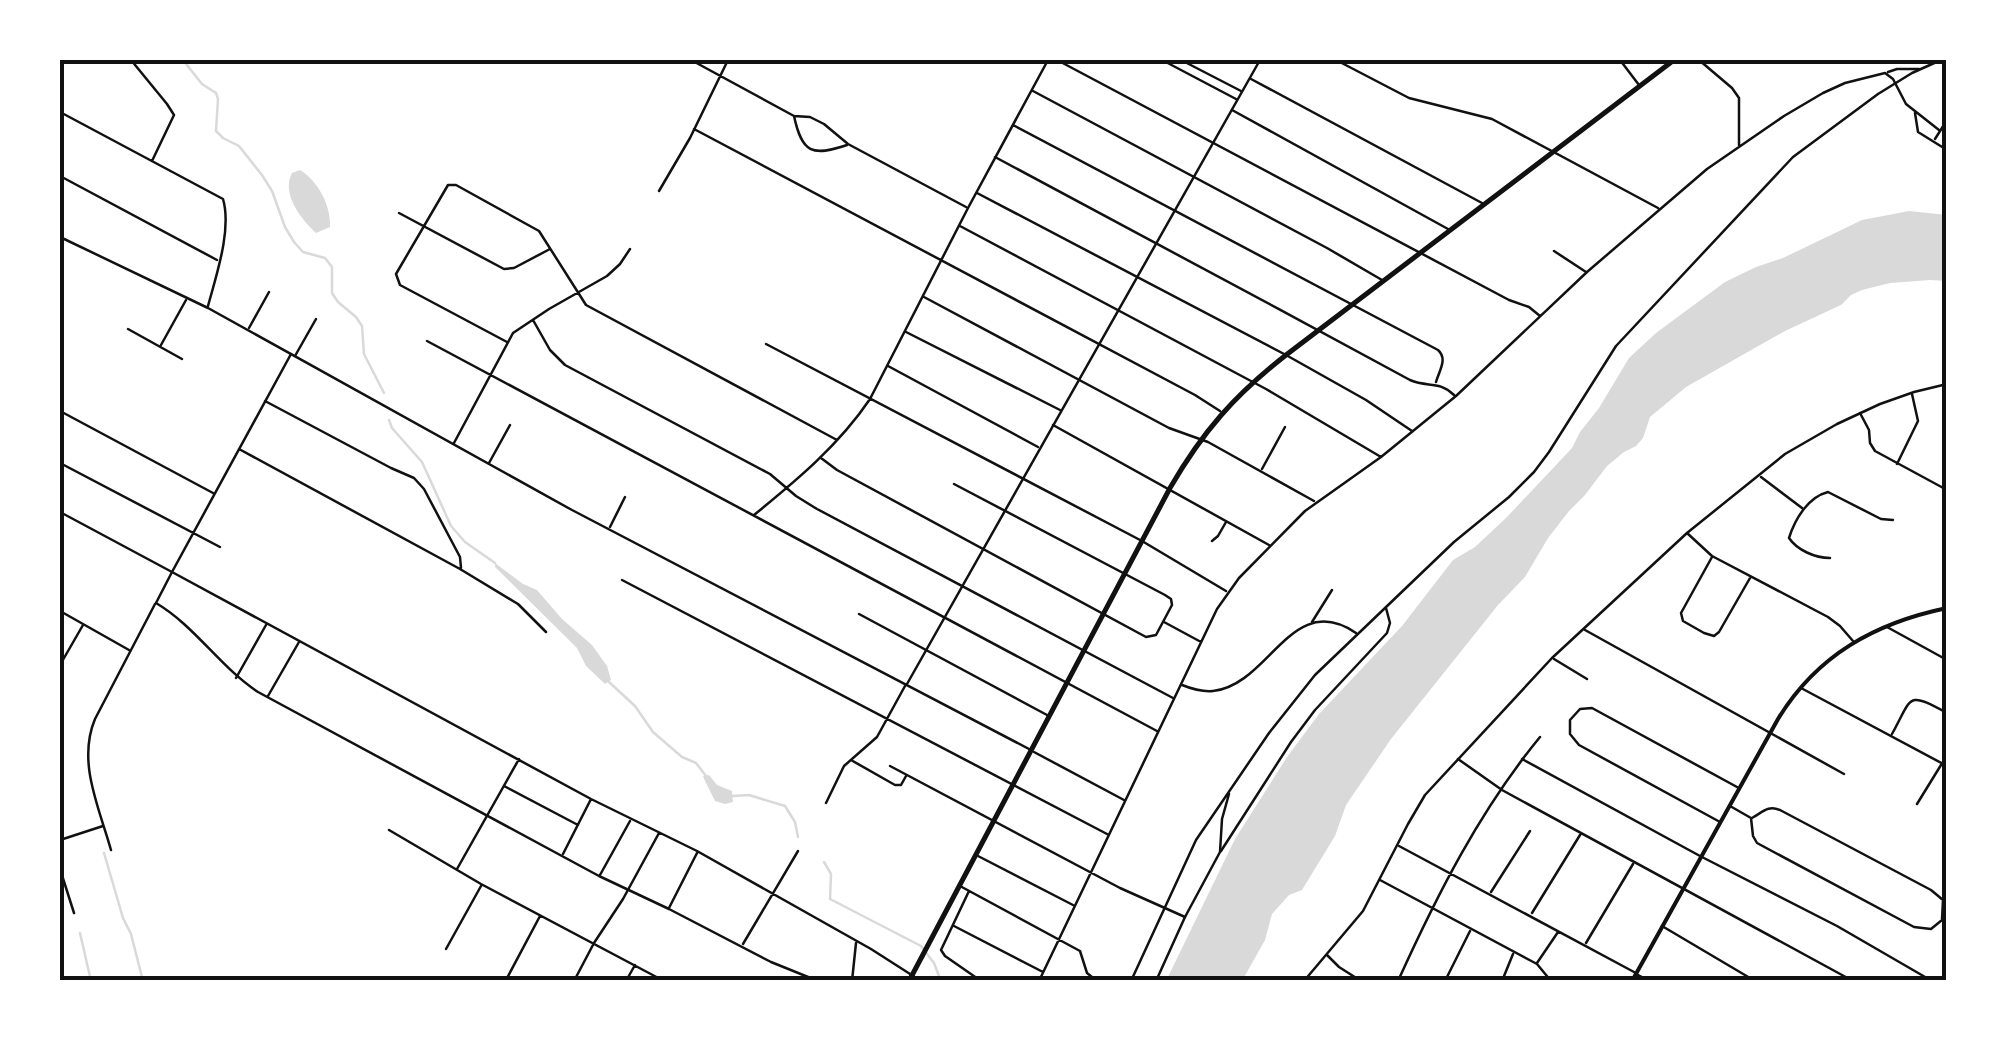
<svg xmlns="http://www.w3.org/2000/svg" width="2007" height="1041" font-family="Cabin,sans-serif">
<style>
.water{fill:#d9d9d9}
.lines{fill:none;stroke-linecap:round;stroke-linejoin:round}
.stream{stroke:#d9d9d9;stroke-width:2.5}
.minor{stroke:#111;stroke-width:2.5}
.tertiary{stroke:#111;stroke-width:2.5}
.secondary{stroke:#111;stroke-width:4}
.primary{stroke:#111;stroke-width:5}
.neatline{fill:none;stroke:#111;stroke-width:4}
</style>
<rect width="100%" height="100%" fill="#fff"/>
<!-- water -->
<path class="water" d="M300,170C319,182 331,206 330,227L316,233C301,219 281,194 292,173Z
M1909,211L1947,215V281L1930,280L1890,283L1862,290L1851,295L1841,305L1785,331L1686,387L1650,417L1643,438L1636,446L1624,452L1607,466L1585,495L1569,511L1548,538L1525,577L1498,605L1391,739L1346,805L1335,836L1302,890L1289,895L1272,914L1265,940L1242,981H1166L1235,839L1287,757L1319,714L1402,626L1453,560L1475,547L1507,517L1572,448L1580,432L1599,408L1629,358L1656,333L1725,282L1756,267L1783,258L1862,220Z
M495,563L523,584L537,590L562,619L592,645L607,666L611,680L605,684L586,666L577,648L495,567Z
M709,775L717,785L732,791L733,802L725,804L715,801L704,779L703,776Z"/>
<g class="lines">
<!-- stream -->
<path class="stream" d="M183,60L202,84L216,93L218,99L216,131L223,138L239,146L262,175L272,191L285,227L294,242L303,252L325,258L332,267V293L338,302L356,317L362,326L364,354L384,393
M389,420L392,428L422,462L451,526L465,542L495,563
M609,682L635,706L653,732L682,757L696,763L706,776
M733,796L749,795L785,806L795,822L798,837
M104,853L123,918L131,934L143,981
M824,862L831,874L830,899L921,946L934,963L941,981
M80,933L91,981"/>
<!-- minor -->
<path class="minor" d="M131,60L167,104L174,115L152,161
M691,60L794,116L810,117L824,124L848,144L966,207
M1057,60L1509,300L1529,307L1540,316
M1162,60L1236,99
M1181,60L1241,91
M1336,60L1409,98L1492,119L1658,208
M1699,60L1732,88L1739,98V145
M1888,72L1897,69H1919
M1251,79L1482,203
M1033,91L1327,248L1382,280
M1232,110L1448,229
M60,112L223,199C232,230 216,276 208,306
M1915,113L1918,132L1947,150
M794,116C802,153 812,157 847,145
M1013,125L1438,350C1448,359 1439,371 1436,382
M694,129L1195,395L1220,411
M1935,139L1947,120
M995,157C1133,231 1272,305 1410,380C1428,388 1438,380 1454,395
M60,176L217,260
M659,191L690,138L728,60
M977,193L1286,355L1366,400L1412,431
M399,213L504,269L514,268L550,249
M960,226L1266,389L1381,457
M1554,251L1586,272
M924,297L1169,428L1208,442L1314,501
M533,320L550,350L565,365L770,474L796,496L817,509L1173,698
M249,328L269,292
M128,329L182,359
M906,332L1060,410
M427,341L1157,731
M507,342L400,285L396,274L448,185H456L539,231L586,305L837,440
M766,344L1142,541L1226,591
M161,345L186,300
M291,354L172,572L591,799L697,851L871,949L921,981
M295,356L316,319
M888,366L1038,447
M265,401L391,468L414,478L424,489L460,557L461,568
M60,411L213,493
M1860,413L1869,430L1870,443L1875,451L1947,490
M1053,425L1269,545
M454,443L513,333L549,309L607,276L620,264L630,249
M239,449L460,569L518,604L546,632
M821,458L837,470L1146,637L1156,635L1172,605L1171,599L1165,595L954,484
M60,463L220,547
M489,463L510,425
M1897,464L1918,421L1912,394
M1262,469L1285,427
M1761,477L1802,508
M754,515C797,480 839,445 870,399L968,208L1048,60
M610,527L625,497
M1687,533L1712,556L1828,617L1840,626L1853,641
M1212,541L1218,536L1226,522
M1712,557L1681,613L1683,621L1704,633L1714,636L1719,632L1750,578
M1830,558C1815,558 1797,550 1789,538C1795,519 1808,497 1828,492L1881,519L1893,520
M622,580L1107,834
M60,611L129,650
M859,614L1047,715
M1164,622L1201,642
M1312,622L1332,590
M1887,627L1947,660
M1585,630L1844,774
M1554,659L1587,679
M60,665L83,625
M236,678L266,625
M1182,685C1192,689 1202,692 1213,691C1270,685 1291,589 1356,633
M1801,688L1947,766
M268,696L299,642
M1892,734C1913,696 1906,691 1947,713
M1034,752L1124,800
M1458,759L1502,790L1853,981
M1522,759L1700,856L1837,926L1932,981
M851,760L895,785H901L906,776
M890,766L1120,888L1185,917
M504,786L578,825
M826,803L844,766L877,737L905,686
M1917,804L1941,765
M1730,806L1751,818L1753,836L1757,843L1914,927L1931,929L1942,920L1947,923
M1752,818C1763,812 1768,805 1780,810L1931,890L1943,900L1942,919
M1720,822L1579,745L1570,734V720L1580,709L1592,708L1737,787
M389,830L481,884L664,981
M60,840L103,826
M1399,846L1634,972
M111,850C99,807 77,762 95,719L155,604
M1221,851L1291,742L1315,710L1387,633L1390,623L1386,608
M563,854L591,799
M978,856L1073,905
M60,869L74,913
M457,869L519,759
M600,875L630,821
M1380,880L1537,964L1551,981
M960,886L1080,951L1087,973L1097,981
M969,891L941,950L945,956L981,981
M1491,892L1530,831
M669,908L697,853
M1532,913L1580,835
M954,926L1043,972
M1662,926L1755,981
M1586,943L1633,864
M743,944L798,851
M446,949L481,886
M1327,955L1339,967L1361,981
M1537,963L1558,932
M506,980L540,916
M574,981L594,943L623,899L659,833
M626,981L635,965
M852,981L856,943
M1039,981L1217,609L1239,578L1305,511L1381,457L1456,396L1587,272L1707,169L1784,116L1823,93L1845,83L1885,73L1893,79L1906,104L1939,130
M1398,981C1437,895 1480,810 1540,737
M1445,981L1470,931
M1502,981L1513,954
M1942,981L1947,972"/>
<!-- tertiary -->
<path class="tertiary" d="M1620,60L1639,85
M60,237L208,308L572,510L1029,749
M60,512L172,572L156,603C195,626 220,667 258,692L599,876L669,909L771,962L818,981
M907,684L1260,60
M1638,975L1650,981
M1131,981L1196,840L1269,733L1315,675L1454,542L1509,497L1534,472L1549,452L1616,346L1793,157L1878,94L1912,73L1941,60
M1156,981L1185,917L1220,852L1222,819L1229,794
M1304,981L1363,911L1408,824L1425,795L1552,658L1687,533L1785,454L1837,424L1880,404L1914,392L1947,384"/>
<!-- secondary -->
<path class="secondary" d="M1632,981L1778,719C1817,655 1875,623 1947,608"/>
<!-- primary -->
<path class="primary" d="M909,981L1170,488C1203,431 1234,396 1286,355L1674,60"/>
</g>
<!-- border -->
<rect width="2007" height="1041" fill="none" stroke="#ffffff" stroke-width="125"/>
<rect x="62" y="62" width="1882" height="916" class="neatline"/>
</svg>
